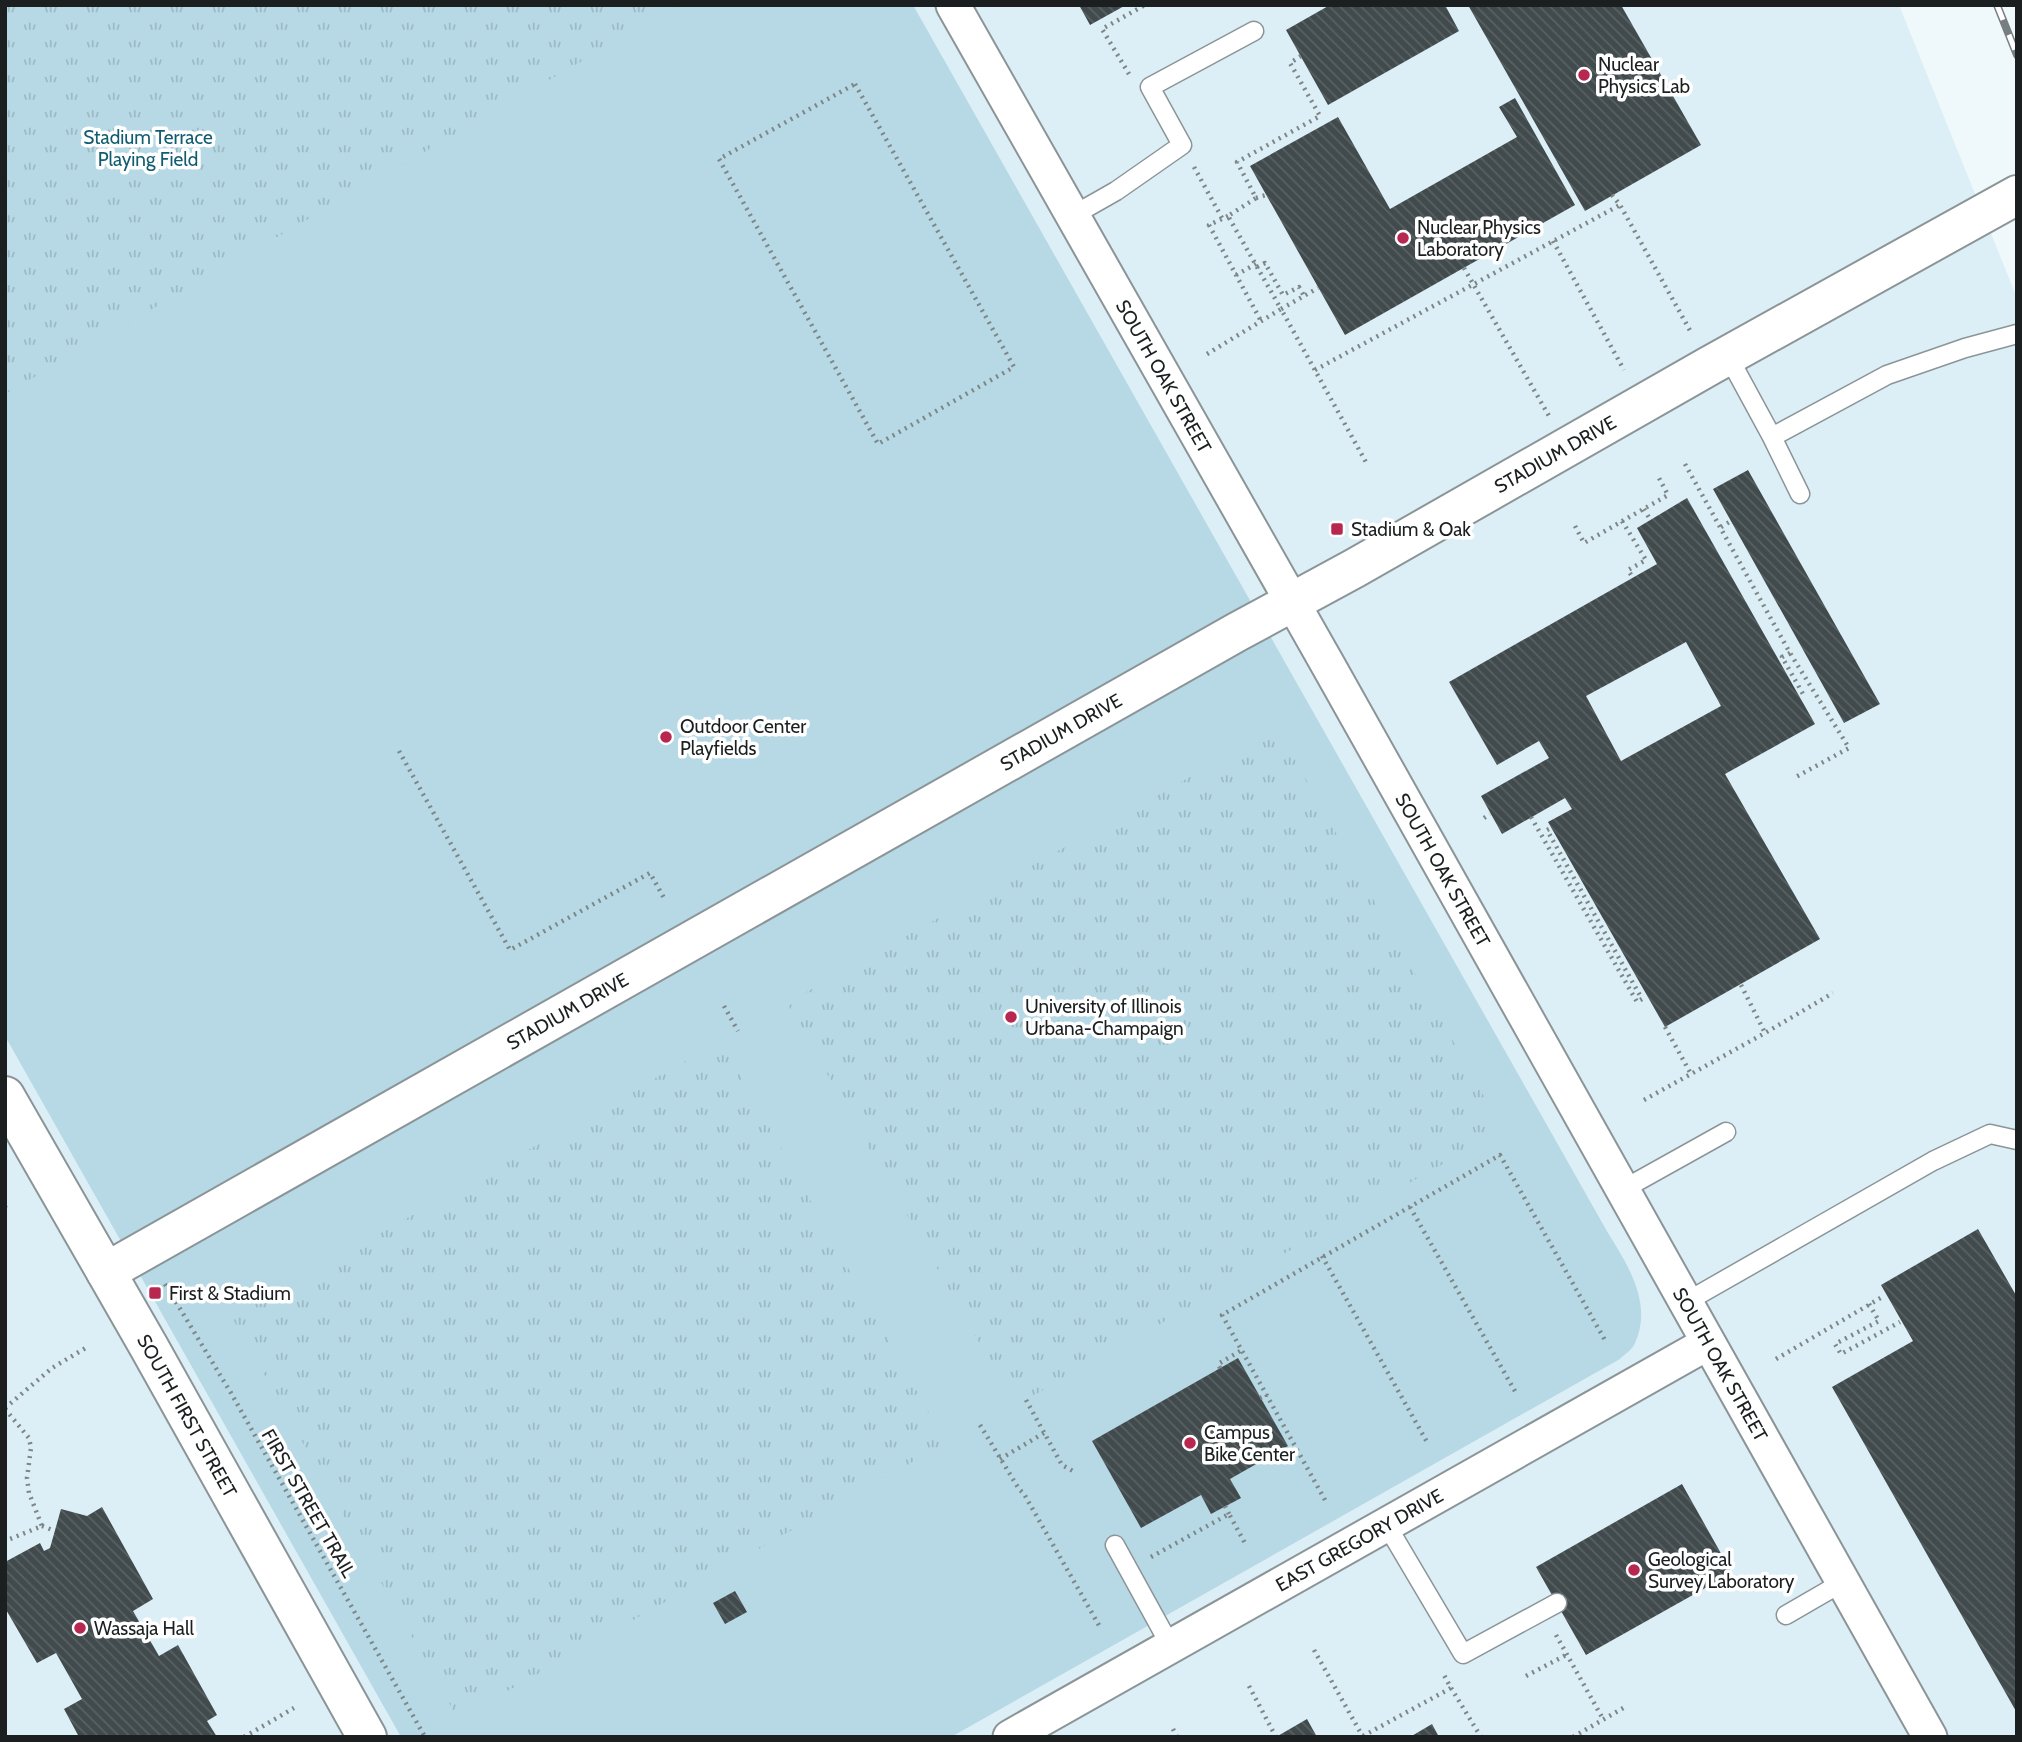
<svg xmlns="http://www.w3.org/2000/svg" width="2022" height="1742" font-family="Cabin,sans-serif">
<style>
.built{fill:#dceff6}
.green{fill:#b6d9e5}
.park{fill:url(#park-tufts)}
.building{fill:url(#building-back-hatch);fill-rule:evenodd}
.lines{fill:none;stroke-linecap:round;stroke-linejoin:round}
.lane-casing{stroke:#8b9598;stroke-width:21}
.street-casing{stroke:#8b9598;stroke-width:37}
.secondary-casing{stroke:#8b9598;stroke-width:42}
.path{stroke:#7f8687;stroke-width:4.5;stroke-dasharray:2 5;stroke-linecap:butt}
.lane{stroke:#fff;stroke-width:18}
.street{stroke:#fff;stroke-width:33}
.secondary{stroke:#fff;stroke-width:38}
.rail-casing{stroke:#777e80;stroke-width:8}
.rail{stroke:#fff;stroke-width:5;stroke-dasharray:16;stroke-linecap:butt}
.poi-dot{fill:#b7274f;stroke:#fff;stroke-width:2.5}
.labels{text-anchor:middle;stroke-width:7;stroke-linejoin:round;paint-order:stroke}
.poi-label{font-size:19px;fill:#1b1f20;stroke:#fff;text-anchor:start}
.park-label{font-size:19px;fill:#115c70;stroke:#fff}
.street-label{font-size:19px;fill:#1b1f20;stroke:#fff}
</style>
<defs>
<pattern id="park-tufts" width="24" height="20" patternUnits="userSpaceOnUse" patternTransform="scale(1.75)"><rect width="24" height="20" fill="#b6d9e5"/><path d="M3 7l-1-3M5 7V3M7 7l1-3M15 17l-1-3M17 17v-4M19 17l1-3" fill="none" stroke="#9cbac4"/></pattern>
<pattern id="building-back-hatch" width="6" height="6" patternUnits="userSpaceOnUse" patternTransform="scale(1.75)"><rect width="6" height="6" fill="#414a4c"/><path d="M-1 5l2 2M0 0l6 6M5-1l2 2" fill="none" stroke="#596162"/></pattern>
</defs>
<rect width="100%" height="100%" fill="#eff9fc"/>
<!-- built -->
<path class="built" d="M5,5H1899L2017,298V1737H5Z"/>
<!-- green -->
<path class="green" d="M5,5H913L1608,1233C1628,1265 1653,1304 1635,1343C1633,1349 1625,1354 1620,1359L951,1737H401L5,1036Z"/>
<!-- park -->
<path class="park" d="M5,5H679L5,394Z
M1277,728L1503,1130L1015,1406L787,1003Z
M721,1041L946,1443L458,1719L232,1317Z"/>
<!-- building -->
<path class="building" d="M1079,5H1126L1090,25Z
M1330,5H1445L1459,31L1328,105L1286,30Z
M1468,5H1621L1701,145L1585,211Z
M1515,98L1575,205L1345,335L1250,166L1338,117L1390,209L1517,137L1499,107Z
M1748,470L1880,704L1844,723L1713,489Z
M1687,498L1815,724L1725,774L1820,939L1665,1027L1548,822L1572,809L1565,798L1502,834L1481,796L1549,758L1539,741L1497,765L1449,682L1657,564L1637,528ZM1686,642L1721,706L1621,761L1586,696Z
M1978,1229L2017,1297V1713L1832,1387L1913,1341L1881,1285Z
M1238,1358L1288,1446L1230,1479L1241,1498L1211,1514L1201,1495L1141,1528L1092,1441Z
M1682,1484L1732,1573L1586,1655L1536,1567Z
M102,1507L153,1599L133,1611L159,1656L178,1645L217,1715L207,1721L217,1737H79L64,1709L82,1699L56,1653L37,1663L5,1608V1562L40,1543L44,1551L50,1548L61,1509L87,1516Z
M735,1591L747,1612L725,1624L713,1603Z
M1307,1719L1317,1737H1276Z
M1432,1724L1439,1737H1410Z"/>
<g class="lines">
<!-- lane casing -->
<g class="lane-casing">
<path id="lane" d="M1072,216L1116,191L1182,145L1150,87L1254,31
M1728,356L1772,437L1887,375L1965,348L2017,334
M1772,437L1800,494
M1622,1190L1726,1132
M1686,1302L1933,1161L1990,1134L2017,1140
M1386,1524L1463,1654L1557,1603
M1115,1545L1170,1645
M1786,1615L1843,1582"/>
</g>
<!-- street casing -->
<g class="street-casing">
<g id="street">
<path id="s1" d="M953,5L1328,665L1930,1737"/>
<path id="s2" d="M1010,1737L1708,1343"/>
</g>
</g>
<!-- secondary casing -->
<g class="secondary-casing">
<g id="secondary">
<path id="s3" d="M5,1096L149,1347L367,1737"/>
<path id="s4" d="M106,1272L1237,632L1355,568L1709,366L2017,195"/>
</g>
</g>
<!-- path -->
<path class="path" d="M1301,56L1290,63L1320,116L1237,162L1256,198L1228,216L1281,309L1318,288
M1129,74L1102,29L1145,5
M855,84L1014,367L878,444L719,159Z
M1194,167L1222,218
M1612,195L1620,205L1692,334
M1256,198L1266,195
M1228,216L1209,225L1261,321
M1553,241L1624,370
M1257,267L1265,263L1283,295L1299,287L1304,296
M1464,268L1549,416
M1236,275L1256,264
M1207,354L1281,309L1367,464
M1315,370L1620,205
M1685,464L1790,653L1849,748L1794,778
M1644,509L1651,521
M1622,521L1646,560L1628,570L1633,578
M1575,526L1584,543L1668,495L1659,478
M1721,527L1731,521
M1790,653L1782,657L1803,694L1799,696
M399,751L510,950L650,873L664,898
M1531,817L1637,1002L1642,999L1547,830L1551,828
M1484,818L1490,814
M1741,985L1765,1033
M724,1006L738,1031
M1665,1027L1691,1074
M1644,1100L1765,1033L1833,993
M5,1206L9,1204
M1410,1207L1516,1393
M1322,1256L1427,1442
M165,1284L231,1393L425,1737
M1869,1304L1879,1321L1835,1344L1841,1354L1900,1322
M1776,1359L1884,1296
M1220,1368L1218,1364L1242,1350
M1260,1398L1267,1395
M1026,1400L1062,1465L1073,1471
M5,1408L52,1368L89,1346
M5,1409L29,1438L31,1448L27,1478L29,1493L42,1526L5,1541
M980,1425L1019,1489L1024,1494L1100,1627
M1000,1459L1044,1433
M1325,1500L1222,1315L1500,1155L1606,1342
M1225,1506L1229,1514
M42,1526L55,1531
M1151,1557L1229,1514L1246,1545
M1556,1635L1603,1719
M1314,1650L1363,1737
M1526,1676L1568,1654
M1249,1686L1276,1737
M1451,1688L1481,1737
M1173,1729L1177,1737
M1363,1736L1451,1688L1444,1675
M244,1737L294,1708
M1573,1737L1625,1707"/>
<!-- lane -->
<use href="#lane" class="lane"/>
<!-- street -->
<use href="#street" class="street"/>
<!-- secondary -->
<use href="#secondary" class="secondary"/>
<!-- rail casing -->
<g class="rail-casing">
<path id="rail" d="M1997,5L2017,55"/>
</g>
<!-- rail -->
<use href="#rail" class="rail"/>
</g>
<!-- markers -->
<g class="poi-dot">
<circle cx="1584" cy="75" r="7"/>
<circle cx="1403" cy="238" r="7"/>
<rect x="1330" y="522" width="14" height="14" rx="3.5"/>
<circle cx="666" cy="737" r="7"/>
<circle cx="1011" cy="1017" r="7"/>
<rect x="148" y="1286" width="14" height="14" rx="3.5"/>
<circle cx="1190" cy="1443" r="7"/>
<circle cx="1634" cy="1570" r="7"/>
<circle cx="80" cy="1628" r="7"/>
</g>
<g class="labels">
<!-- poi labels -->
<g class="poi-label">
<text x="1598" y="71">Nuclear<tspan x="1598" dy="22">Physics Lab</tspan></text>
<text x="1417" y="234">Nuclear Physics<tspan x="1417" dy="22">Laboratory</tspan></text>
<text x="1351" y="536">Stadium &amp; Oak</text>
<text x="680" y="733">Outdoor Center<tspan x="680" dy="22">Playfields</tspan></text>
<text x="1025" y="1013">University of Illinois<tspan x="1025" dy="22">Urbana-Champaign</tspan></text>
<text x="169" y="1300">First &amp; Stadium</text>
<text x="1204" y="1439">Campus<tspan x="1204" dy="22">Bike Center</tspan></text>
<text x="1648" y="1566">Geological<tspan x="1648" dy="22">Survey Laboratory</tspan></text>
<text x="94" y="1635">Wassaja Hall</text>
</g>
<!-- park labels -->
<g class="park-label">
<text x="148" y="144">Stadium Terrace<tspan x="148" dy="22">Playing Field</tspan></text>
</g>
<!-- street labels -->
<g class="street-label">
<text dy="7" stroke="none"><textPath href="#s1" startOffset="427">SOUTH OAK STREET</textPath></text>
<text dy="7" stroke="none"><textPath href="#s4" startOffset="1664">STADIUM DRIVE</textPath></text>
<text dy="7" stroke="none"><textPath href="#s4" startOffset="1097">STADIUM DRIVE</textPath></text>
<text dy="7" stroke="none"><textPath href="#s1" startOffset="994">SOUTH OAK STREET</textPath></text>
<text dy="7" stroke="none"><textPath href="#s4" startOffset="530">STADIUM DRIVE</textPath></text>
<text dy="7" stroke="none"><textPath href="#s1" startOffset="1561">SOUTH OAK STREET</textPath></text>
<text dy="7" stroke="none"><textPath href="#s3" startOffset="368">SOUTH FIRST STREET</textPath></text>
<text transform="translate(309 1503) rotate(60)" y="7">FIRST STREET TRAIL</text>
<text dy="7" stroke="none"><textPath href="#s2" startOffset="401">EAST GREGORY DRIVE</textPath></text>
</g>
</g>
<!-- border -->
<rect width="2022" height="1742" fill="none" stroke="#1b1f20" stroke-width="14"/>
</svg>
